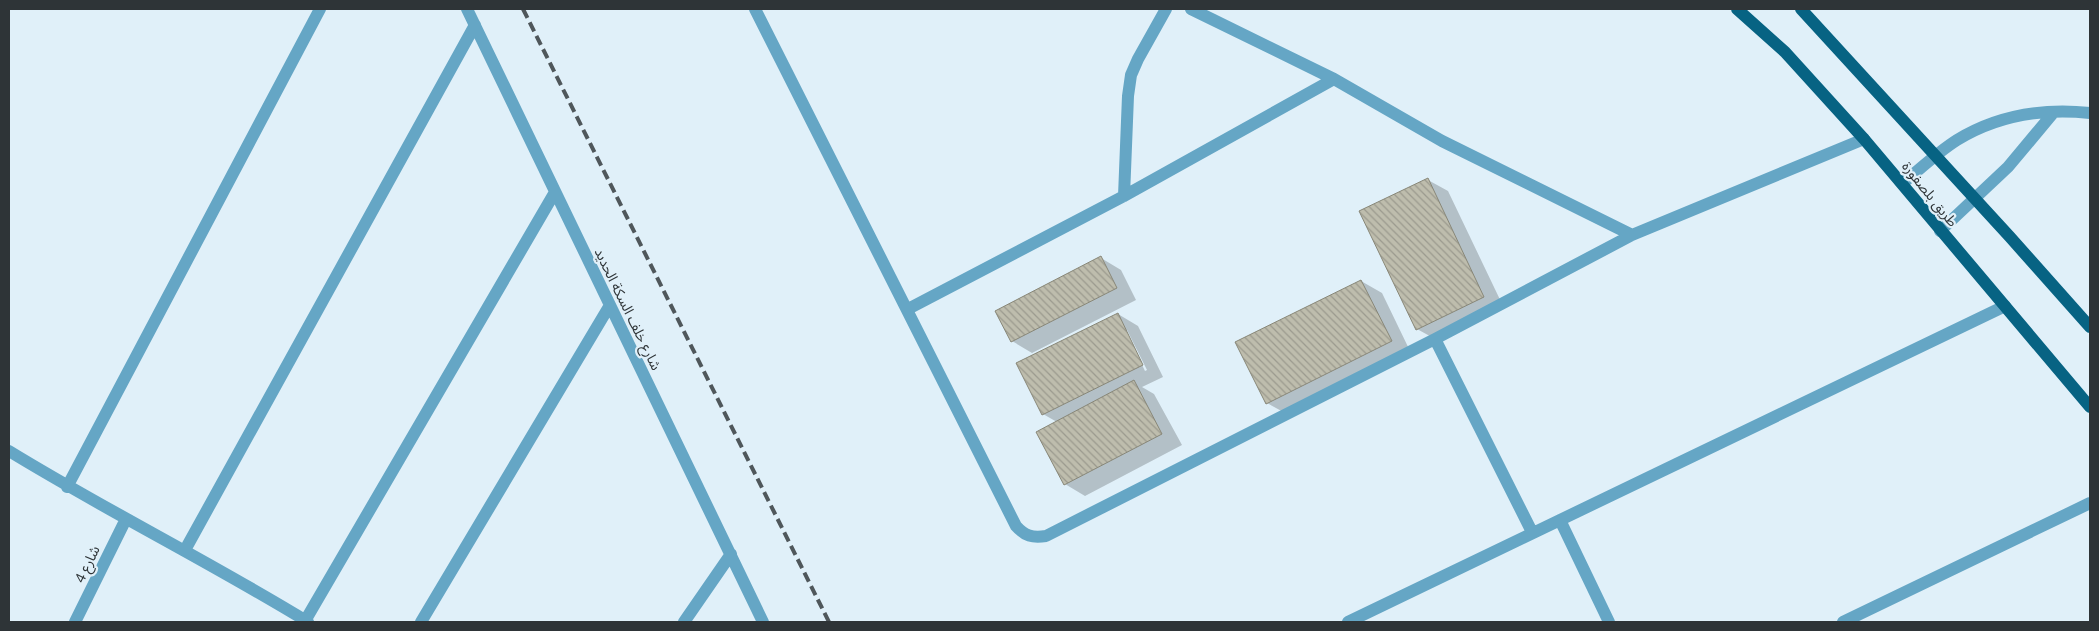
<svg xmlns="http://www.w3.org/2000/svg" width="2099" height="631" font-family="'Noto Sans','Noto Sans Arabic',sans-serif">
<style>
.shadow{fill:#0003;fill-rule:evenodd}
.building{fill:url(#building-back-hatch);stroke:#888778}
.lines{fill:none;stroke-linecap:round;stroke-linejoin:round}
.minor{stroke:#65a6c5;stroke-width:12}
.tertiary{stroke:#65a6c5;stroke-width:12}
.primary{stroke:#076383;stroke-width:12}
.rail{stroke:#4f575b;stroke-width:4;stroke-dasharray:10 5;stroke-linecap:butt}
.labels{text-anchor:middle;stroke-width:4.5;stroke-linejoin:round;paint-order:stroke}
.street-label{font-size:14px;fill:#2e3437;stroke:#e0f0f9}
</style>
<defs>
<pattern id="building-back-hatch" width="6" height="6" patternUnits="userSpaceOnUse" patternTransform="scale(1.25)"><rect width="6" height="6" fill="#bebdad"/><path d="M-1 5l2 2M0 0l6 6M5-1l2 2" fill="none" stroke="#9b9a8e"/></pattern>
</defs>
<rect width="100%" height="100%" fill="#e0f0f9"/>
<!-- shadow -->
<path class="shadow" d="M1428,180L1448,191L1504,308L1437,340L1417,329Z
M1101,258L1121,270L1136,300L1032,353L1012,341Z
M1361,281L1382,293L1411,353L1287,414L1267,403Z
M1118,314L1138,326L1163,377L1142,387L1154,394L1182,445L1085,496L1065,484L1057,422L1043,414ZM1125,330H1127L1147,370L1145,371Z"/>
<!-- building -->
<path class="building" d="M1428,178L1484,297L1416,330L1359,211Z
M1101,256L1117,288L1011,342L995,311Z
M1361,280L1392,341L1266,404L1235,342Z
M1118,313L1143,365L1042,415L1016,363Z
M1134,380L1162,434L1064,485L1036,432Z"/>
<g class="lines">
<!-- minor -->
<path class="minor" d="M467,9L763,622
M755,9L1016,526C1025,536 1032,538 1046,536L1435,339L1632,235L1864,139
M1191,9L1334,79L1442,141L1632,235
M1124,196L1128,96L1131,75L1138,59L1166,9
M908,309L1124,196L1334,79
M1435,339L1532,532
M9,451C107,511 210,562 308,622
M67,487L320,9
M1560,520L1609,622
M185,550L475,25
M305,621L555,192
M75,622L126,519
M421,622L610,305
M684,622L731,554
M1348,622C1566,515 1787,413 2005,306
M1843,622L2090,503"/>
<!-- tertiary -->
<path class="tertiary" d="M1903,183C1920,169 1938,152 1957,140C1998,115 2043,108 2090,113
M1940,231L2008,167L2054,112"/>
<!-- primary -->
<path class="primary" d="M1737,9L1785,52L1864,139L2090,407
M1801,9L2010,237L2090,327"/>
<!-- rail -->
<path class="rail" d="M523,9L829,622"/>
</g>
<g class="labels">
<!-- street labels -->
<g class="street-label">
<text transform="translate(1930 194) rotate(51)" y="5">طريق بلصفورة</text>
<text transform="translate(628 309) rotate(64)" y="5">شارع خلف السكة الحديد</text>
<text transform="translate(87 564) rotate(-64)" y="5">شارع 4</text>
</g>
</g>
<!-- border -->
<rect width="2099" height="631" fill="none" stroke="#2e3437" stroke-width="20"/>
</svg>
